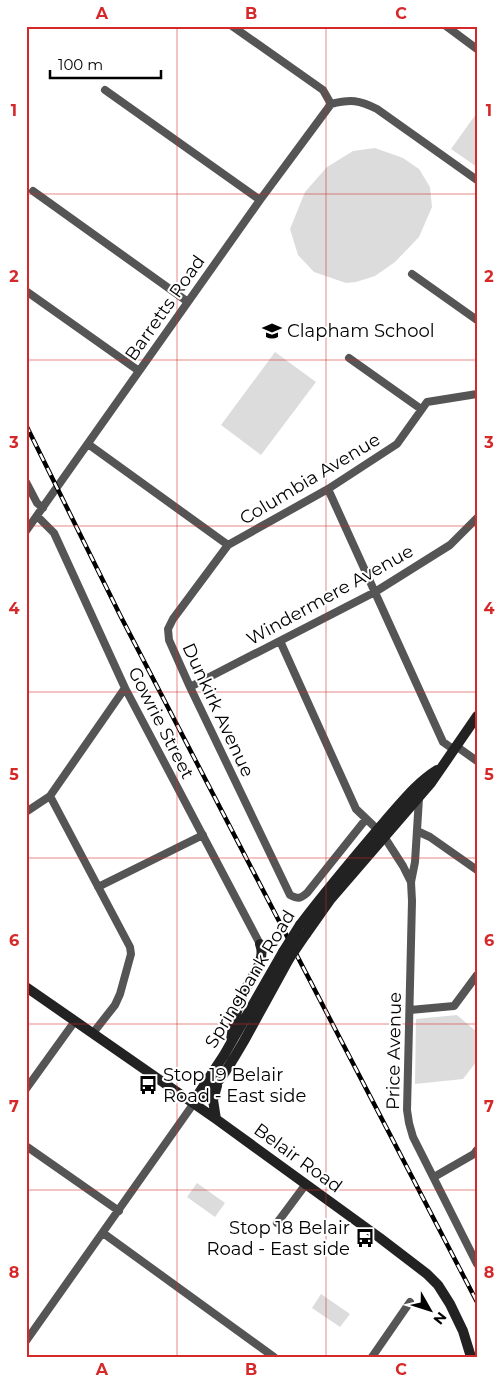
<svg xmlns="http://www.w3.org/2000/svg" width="503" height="1383" font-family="Montserrat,sans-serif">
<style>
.green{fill:#dcdcdc}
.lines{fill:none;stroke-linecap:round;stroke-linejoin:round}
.minor{stroke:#555;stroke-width:8}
.secondary{stroke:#222;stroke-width:10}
.rail-casing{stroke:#000;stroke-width:4.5}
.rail{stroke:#fff;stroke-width:2.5;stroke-dasharray:8;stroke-linecap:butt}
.secondary-bridge{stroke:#222;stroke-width:10}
.grid{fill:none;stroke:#d62828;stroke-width:1;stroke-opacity:0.55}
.labels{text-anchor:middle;stroke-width:4;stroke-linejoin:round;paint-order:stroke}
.street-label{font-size:18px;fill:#000;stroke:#fff}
.poi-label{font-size:18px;fill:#000;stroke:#fff;text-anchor:start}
.neatline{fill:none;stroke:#d62828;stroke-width:2}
.grid-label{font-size:16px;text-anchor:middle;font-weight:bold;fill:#d62828}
</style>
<rect width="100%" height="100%" fill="#fff"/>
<!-- green -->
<path class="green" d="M476,114H477V167L451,149Z
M375,148L403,158L419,169L430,187L432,207L419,237L395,262L375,276L356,282L346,283L314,272L298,255L290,229L305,192L327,167L353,151Z
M275,352L316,382L261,455L221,425Z
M457,1015L477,1032V1061L463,1079L415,1084L416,1019Z
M197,1183L225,1203L215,1217L187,1197Z
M321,1294L350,1314L340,1327L312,1308Z"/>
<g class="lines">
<!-- minor -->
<path class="minor" d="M232,26L323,90L331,104C351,99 359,100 377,109L477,180
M446,26L477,49
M105,90L260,200
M33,191L188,302
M412,274L477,320
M26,291L139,371
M349,358L421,409
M88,444L228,545
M26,482L37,503L43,508
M328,489L443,742L453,749
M37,516L54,533L125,688L260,944
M26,531L260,200L331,104
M280,641L356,809L378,830
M190,687L375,592L450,545L477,518
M456,746L477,761
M419,798L415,862L411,882L412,901L407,1110L409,1123L413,1137L477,1264
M26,812L50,796
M366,819L307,893C300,899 298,899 290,895L190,687L169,640L168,629L173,619L228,545L328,489L397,444L427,402L477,394
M417,831L430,837L477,870
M385,838L403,866L411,882
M98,887L203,835
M410,1010L454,1006L477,975
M93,1033L115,1005L120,994L131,954L130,947L50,796L125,688
M26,1089L75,1021
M26,1146L119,1211
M434,1177L474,1154L477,1150
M277,1223L306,1184
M103,1233L274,1357
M26,1341L194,1103
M372,1357L410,1302"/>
<!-- secondary -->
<path class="secondary" d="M300,925C327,889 356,855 385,821C401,803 416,783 437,770
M306,934L330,900L431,783L477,716
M26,987L216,1119L380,1238L427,1274L438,1285L450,1304L463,1331L471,1357
M231,1040C233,1024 237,1009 243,994C249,979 267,961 260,944
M196,1102C218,1088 231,1063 244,1041C259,1014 274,986 289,959
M194,1103L199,1093L224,1055L283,952
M216,1119L213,1100L217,1086"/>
<!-- rail casing -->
<g class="rail-casing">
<path id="rail" d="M26,425L121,617L477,1302"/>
</g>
<!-- rail -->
<use href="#rail" class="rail"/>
<!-- secondary-bridge -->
<path class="secondary-bridge" d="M283,952L300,925
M289,959L306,934"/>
</g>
<!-- grid -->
<path class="grid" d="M177,26V1357M326,26V1357M26,194H477M26,360H477M26,526H477M26,692H477M26,858H477M26,1024H477M26,1190H477"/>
<!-- icons -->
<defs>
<g id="school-bare" transform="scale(1.5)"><path d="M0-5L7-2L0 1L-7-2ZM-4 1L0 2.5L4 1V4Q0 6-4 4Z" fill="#000" stroke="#fff" stroke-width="2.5" paint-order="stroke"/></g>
<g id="bus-bare" transform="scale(1.5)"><path d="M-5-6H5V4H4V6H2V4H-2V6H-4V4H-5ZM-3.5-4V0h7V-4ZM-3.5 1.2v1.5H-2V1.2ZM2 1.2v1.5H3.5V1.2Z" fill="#000" stroke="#fff" stroke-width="2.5" paint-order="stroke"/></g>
</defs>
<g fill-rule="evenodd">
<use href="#school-bare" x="272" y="331"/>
<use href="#bus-bare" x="148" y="1085"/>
<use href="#bus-bare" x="365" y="1238"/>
</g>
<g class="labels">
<!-- street labels -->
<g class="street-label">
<text transform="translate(165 308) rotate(-55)" y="6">Barretts Road</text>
<text transform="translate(310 479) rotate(-31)" y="6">Columbia Avenue</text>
<text transform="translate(330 595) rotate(-29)" y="6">Windermere Avenue</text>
<text transform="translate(218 710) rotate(65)" y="6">Dunkirk Avenue</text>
<text transform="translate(161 723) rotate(63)" y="6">Gowrie Street</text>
<text transform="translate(250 979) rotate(-59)" y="6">Springbank Road</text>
<text transform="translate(394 1051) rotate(-89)" y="6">Price Avenue</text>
<text transform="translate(298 1158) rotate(36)" y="6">Belair Road</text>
</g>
<!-- poi labels -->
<g class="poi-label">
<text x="287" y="337">Clapham School</text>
<text x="163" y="1081">Stop 19 Belair<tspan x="163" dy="21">Road - East side</tspan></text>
<text x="350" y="1234" text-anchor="end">Stop 18 Belair<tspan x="350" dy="21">Road - East side</tspan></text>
</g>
</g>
<!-- border -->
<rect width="503" height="1383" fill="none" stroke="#ffffff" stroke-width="55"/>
<!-- north arrow -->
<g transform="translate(430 1310) rotate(129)" stroke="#ffffff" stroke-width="4" paint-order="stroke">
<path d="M0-4L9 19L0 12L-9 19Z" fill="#000000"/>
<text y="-8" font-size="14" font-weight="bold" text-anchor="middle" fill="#000000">N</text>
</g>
<!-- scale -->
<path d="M50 70v8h111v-8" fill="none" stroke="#000000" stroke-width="2.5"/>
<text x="58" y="70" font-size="15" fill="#000000" stroke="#ffffff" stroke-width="4" paint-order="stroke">100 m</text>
<rect x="28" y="28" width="448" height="1328" class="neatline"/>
<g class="grid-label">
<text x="102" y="19">A</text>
<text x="251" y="19">B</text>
<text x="401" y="19">C</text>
<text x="14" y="116">1</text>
<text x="489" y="116">1</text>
<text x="14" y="282">2</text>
<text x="489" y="282">2</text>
<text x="14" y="448">3</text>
<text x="489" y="448">3</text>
<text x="14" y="614">4</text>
<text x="489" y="614">4</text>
<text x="14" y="780">5</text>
<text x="489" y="780">5</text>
<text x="14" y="946">6</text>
<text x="489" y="946">6</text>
<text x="14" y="1112">7</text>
<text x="489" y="1112">7</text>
<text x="14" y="1278">8</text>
<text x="489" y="1278">8</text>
<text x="102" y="1375">A</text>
<text x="251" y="1375">B</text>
<text x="401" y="1375">C</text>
</g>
</svg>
